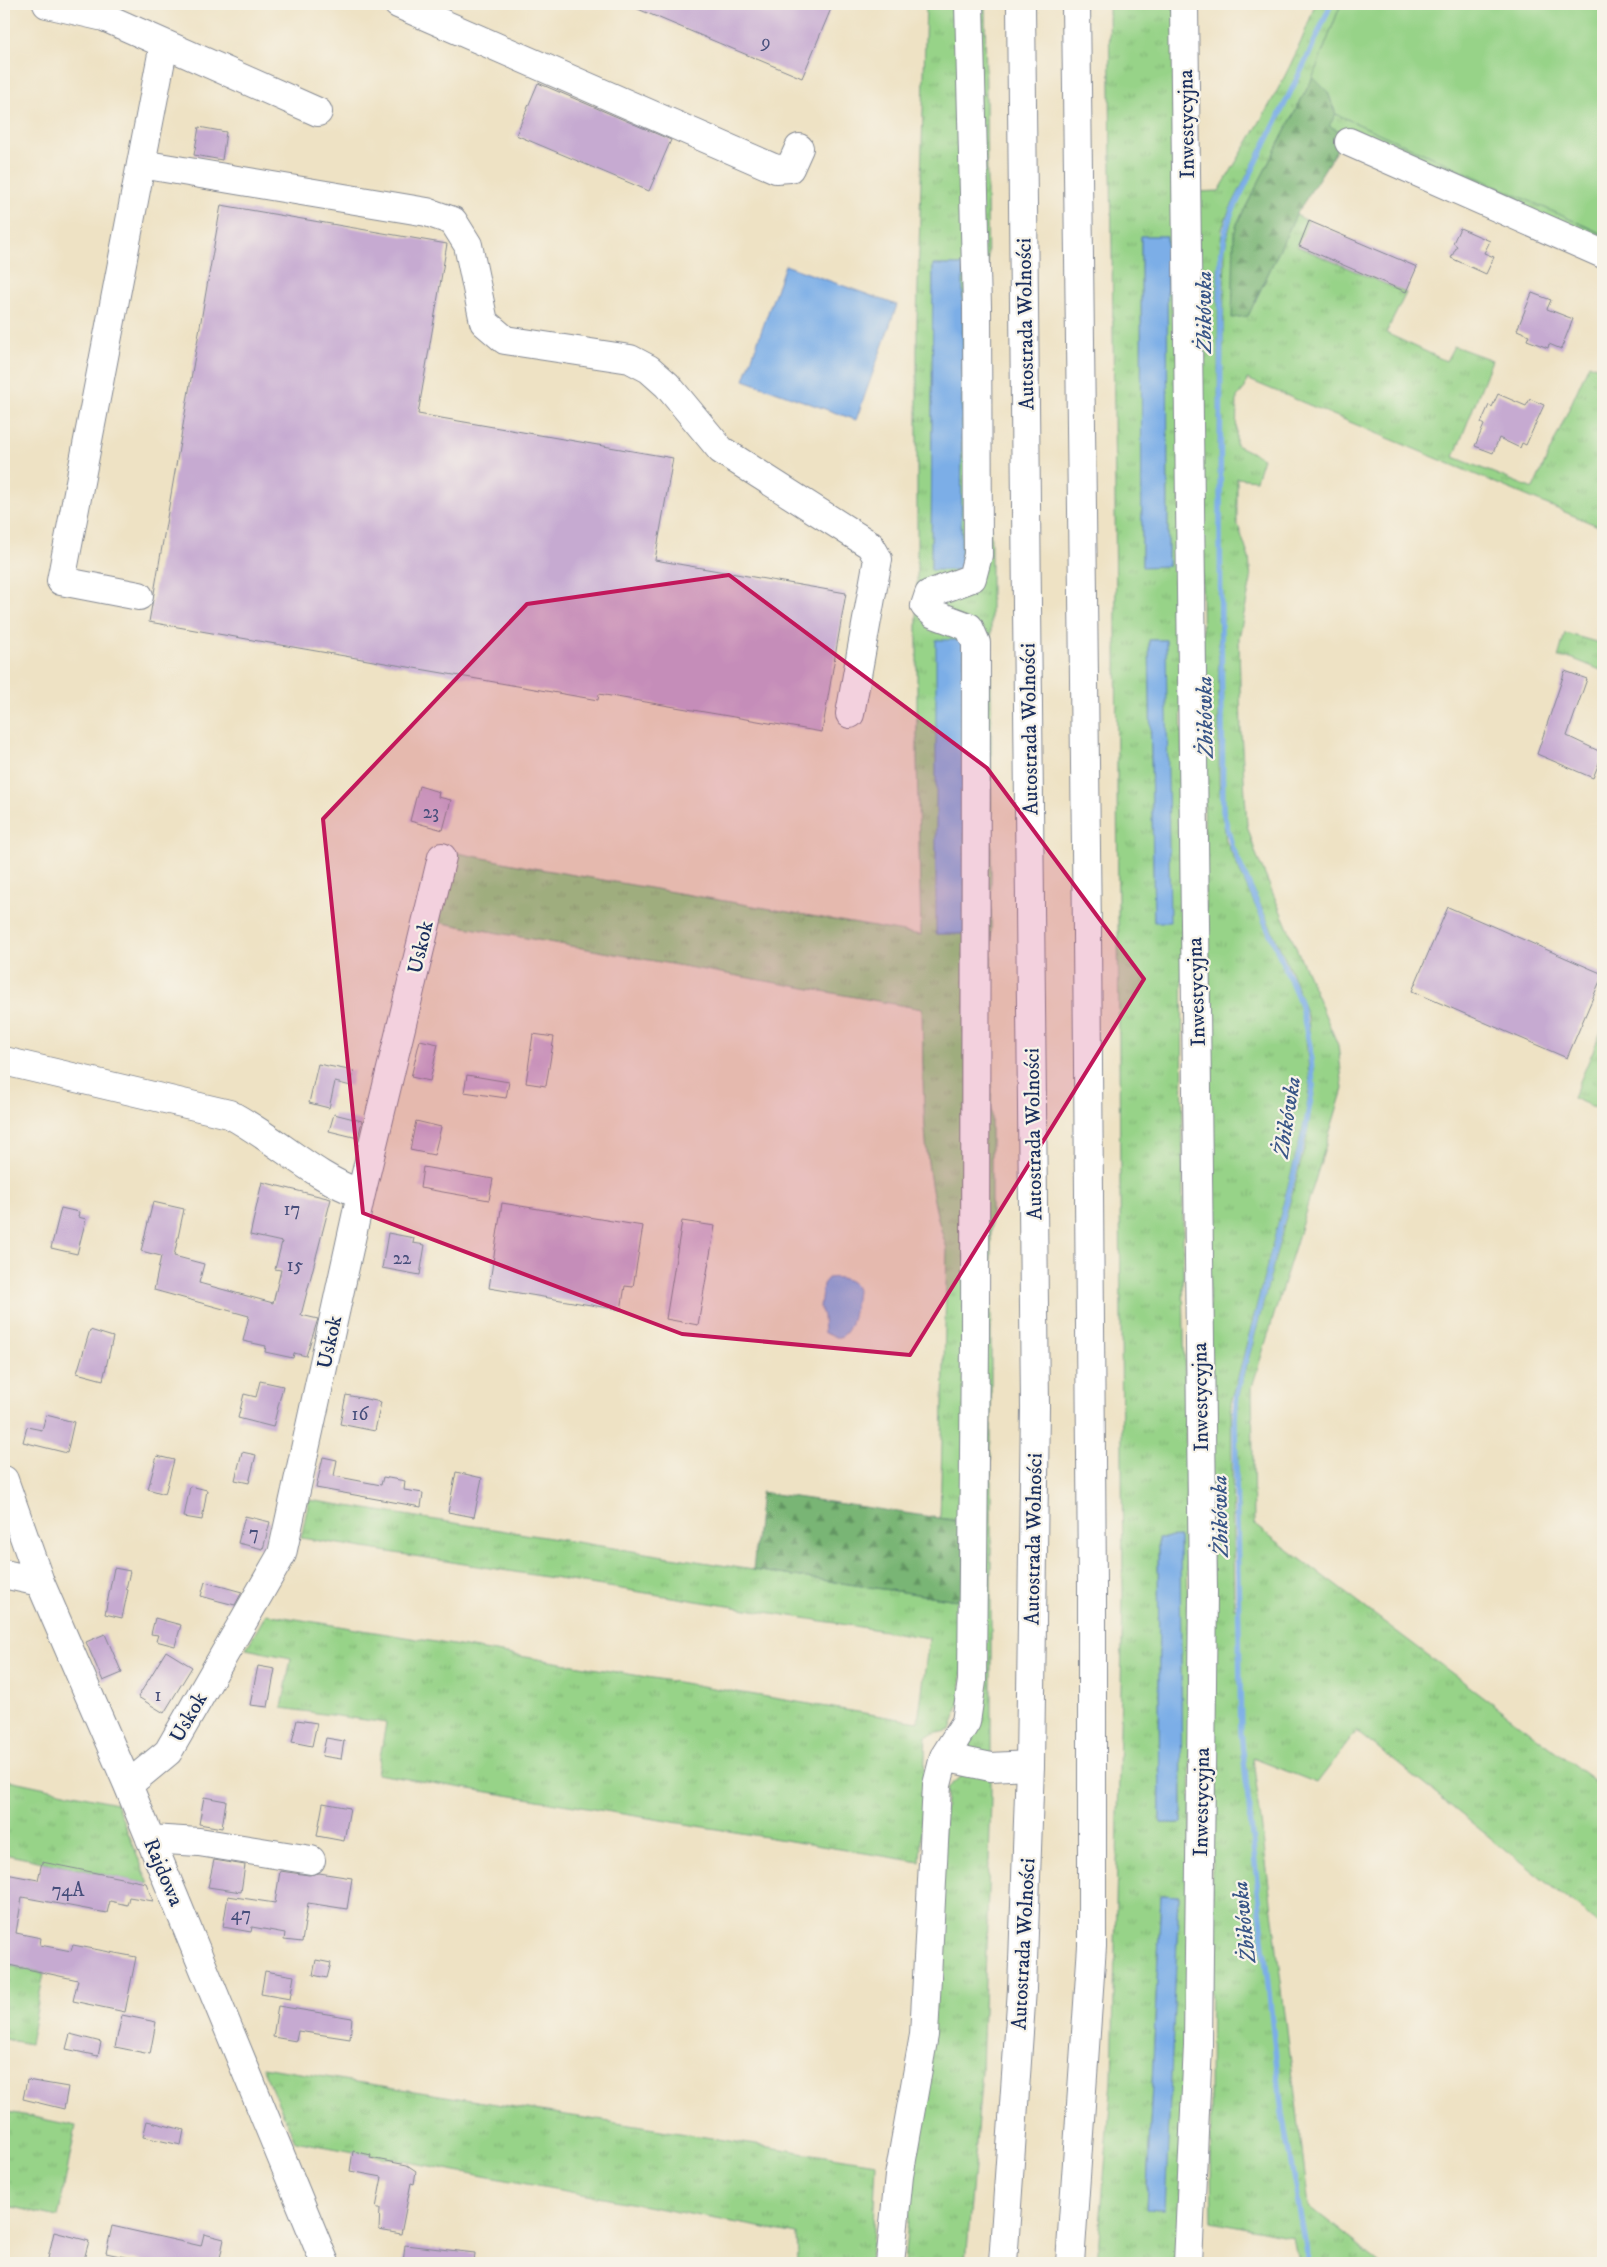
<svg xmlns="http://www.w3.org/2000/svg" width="1607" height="2267" font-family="'IM FELL DW Pica',serif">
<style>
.grass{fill:url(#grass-tufts);stroke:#598173;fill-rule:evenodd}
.forest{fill:url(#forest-firs);stroke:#4a7269}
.green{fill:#97d388;stroke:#598173}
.water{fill:#7baee7;stroke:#4b6ea2}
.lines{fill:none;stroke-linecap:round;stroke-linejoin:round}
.stream{stroke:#7baee7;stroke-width:5.5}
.building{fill:#c6aad1}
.minor-casing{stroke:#848891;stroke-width:30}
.highway-casing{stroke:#848891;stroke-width:30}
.minor{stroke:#fff;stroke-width:28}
.highway{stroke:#fff;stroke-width:28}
.marked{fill:#c2185b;fill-opacity:0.2;stroke:#c2185b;stroke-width:4;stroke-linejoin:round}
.labels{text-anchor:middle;stroke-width:4.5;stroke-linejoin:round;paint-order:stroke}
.number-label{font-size:19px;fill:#464e7b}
.street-label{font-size:21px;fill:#1b2f5e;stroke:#f7f3e8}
.water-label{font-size:22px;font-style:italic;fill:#385587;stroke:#f7f3e8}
</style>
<defs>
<pattern id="grass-tufts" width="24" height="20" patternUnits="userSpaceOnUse" patternTransform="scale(1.25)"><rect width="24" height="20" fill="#97d388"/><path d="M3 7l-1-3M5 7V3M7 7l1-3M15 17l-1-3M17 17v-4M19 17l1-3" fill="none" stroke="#82b578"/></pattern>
<pattern id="forest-firs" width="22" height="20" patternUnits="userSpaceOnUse" patternTransform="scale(1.25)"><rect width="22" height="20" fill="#79b574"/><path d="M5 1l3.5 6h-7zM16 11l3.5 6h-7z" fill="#629462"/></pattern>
</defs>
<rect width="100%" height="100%" fill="#f7f3e8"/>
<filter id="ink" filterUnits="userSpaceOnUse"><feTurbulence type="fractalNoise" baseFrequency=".02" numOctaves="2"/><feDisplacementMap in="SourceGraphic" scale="10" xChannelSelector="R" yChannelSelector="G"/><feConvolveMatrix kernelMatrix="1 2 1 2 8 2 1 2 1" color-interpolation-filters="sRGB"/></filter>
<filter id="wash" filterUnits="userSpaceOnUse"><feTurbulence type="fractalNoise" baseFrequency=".0096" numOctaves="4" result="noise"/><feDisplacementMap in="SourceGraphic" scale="20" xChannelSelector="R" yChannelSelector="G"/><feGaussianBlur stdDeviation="1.12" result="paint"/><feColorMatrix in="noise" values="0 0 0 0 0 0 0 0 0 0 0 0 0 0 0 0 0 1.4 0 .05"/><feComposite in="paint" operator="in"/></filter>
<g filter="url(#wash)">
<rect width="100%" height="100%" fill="#eee2c4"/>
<!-- grass -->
<path class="grass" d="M926,4H985L991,561V1799L982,2071L966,2263H904L947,1788L966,1772L978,1689L966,1522L940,1518L947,1249C920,1170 924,1091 922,1009L437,922L448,851L528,867L921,935L917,758V320ZM933,265H963L931,569Z
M1109,4H1176L1182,795L1183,1271L1193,1949L1179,2263H1097L1112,2080L1123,1597L1115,496ZM1141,236H1167L1168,566H1142ZM1149,640H1166L1154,922ZM1180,1537L1182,1823H1160L1158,1538ZM1161,1895L1179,1896L1164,2210L1146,2208Z
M1315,4H1329L1300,70L1228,213L1222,229L1218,273L1219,783L1226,841L1296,996L1305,1028L1310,1085L1305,1120L1231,1403L1234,1608L1240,1607L1237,1403L1306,1142L1314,1083L1308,1018L1292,974L1232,843L1224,805L1220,480L1225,248L1233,213L1333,4H1341L1313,77L1237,224L1234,235L1248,316L1296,215L1308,221L1297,246L1406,293L1386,333L1446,361L1454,346L1492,360L1454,457L1533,489L1589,364L1603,370V528L1247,379L1245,388L1237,397L1236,445L1263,458L1256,480L1237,478V522L1249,558L1251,580L1239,638L1241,732L1247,825L1256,854L1338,1045L1343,1089L1252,1387L1254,1524L1603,1787V1928L1357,1731L1317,1783L1253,1758L1309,2206L1381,2263H1298L1293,2237L1212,2221L1210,2102L1213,1679L1198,192L1219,191C1254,131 1294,70 1315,4Z
M1336,114L1603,234V247L1328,126Z
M1565,633L1603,644V671L1571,658H1558Z
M1603,1027V1111L1573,1098Z
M309,1500L753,1570L964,1601L961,1699L951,1730L926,1736L920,1862L377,1774L386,1723L282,1708L291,1658L246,1649L266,1614L918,1722L929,1638L301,1538Z
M4,1779L116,1803L149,1884L4,1854Z
M4,1964L44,1973L30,2044L4,2039Z
M262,2067L876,2164L872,2248L869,2263H798L797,2234L295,2141Z
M4,2111L76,2126L58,2217L4,2205Z"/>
<!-- forest -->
<path class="forest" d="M1313,77L1328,92L1336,114L1329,126L1344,133L1339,146L1296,215L1248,316L1232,318L1234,235L1237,224Z
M761,1492L966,1522L964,1601L753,1570Z"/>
<!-- green -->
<path class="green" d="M1341,4H1603V234L1336,114L1328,92L1313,77Z"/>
<!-- water -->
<path class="water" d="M1141,236H1167L1168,566L1142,567Z
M785,265L897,305L856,420L744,380Z
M933,265H963L961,570H931Z
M936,640H964L965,934H936Z
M1149,640H1166L1170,922H1154Z
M828,1278C838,1276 854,1279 857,1290C856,1301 853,1335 839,1337C834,1338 829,1334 824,1333L823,1316L820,1307L823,1284Z
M1180,1537L1182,1823H1160L1158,1538Z
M1161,1895L1179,1896L1165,2210L1146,2209Z"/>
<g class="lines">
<!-- stream -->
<path class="stream" d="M1309,2263L1282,2114L1241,1733L1235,1419L1237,1393L1305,1131L1313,1086L1310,1046L1300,1002L1232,846L1223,811L1220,537L1221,258L1226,229L1231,214L1310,52L1331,4"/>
</g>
<g id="blocks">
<!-- building -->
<path class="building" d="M626,4H833L802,78Z
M538,83L671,140L649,191L516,135Z
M199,127L226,132L222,160L194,155Z
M221,205L447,244L418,414L673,458L655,560L846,593L822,732L599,694L598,700L149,622Z
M1309,221L1417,267L1406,292L1299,246Z
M1460,228L1490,241L1484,253L1494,257L1486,274L1451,258L1457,246L1453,243Z
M1532,293L1551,300L1547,309L1573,319L1561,349L1549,344L1548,348L1527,340L1529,335L1517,330Z
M1498,394L1526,406L1530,399L1544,405L1526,445L1522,443L1520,448L1499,438L1493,453L1475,446L1484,425L1481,423L1489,405L1492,407Z
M1565,671L1587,679L1567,736L1603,753L1593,778L1537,754Z
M419,786L439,792L438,797L451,800L443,830L410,821Z
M1448,907L1603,974L1567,1058L1412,991Z
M533,1034L554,1037L546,1086L526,1083Z
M420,1040L438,1044L430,1081L411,1077Z
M318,1064L354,1071L351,1086L335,1082L329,1108L309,1103Z
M467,1075L509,1082L506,1098L464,1092Z
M334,1114L362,1121L358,1138L329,1131Z
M416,1121L441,1127L434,1155L410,1150Z
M423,1167L493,1179L489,1200L420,1188Z
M262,1182L331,1199L301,1315L318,1319L306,1356L294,1353L293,1358L265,1352L266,1346L243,1341L249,1316L154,1290L161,1256L141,1251L153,1202L184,1209L174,1256L204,1264L199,1283L273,1303L281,1270L275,1269L282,1242L250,1235Z
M502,1203L643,1226L633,1287L625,1286L621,1310L489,1288Z
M61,1208L79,1212L78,1217L86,1219L77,1254L51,1248Z
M682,1221L715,1226L698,1325L666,1319Z
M388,1233L414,1238L413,1243L425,1245L420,1275L382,1268Z
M90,1330L113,1337L103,1380L77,1373Z
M260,1381L283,1386L273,1427L238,1418L244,1394L256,1397Z
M346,1395L381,1402L375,1431L340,1424Z
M46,1415L74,1422L67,1453L23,1442L27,1427L42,1430Z
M242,1452L256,1455L249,1483L235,1480Z
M157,1456L174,1460L165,1494L148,1489Z
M323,1457L337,1460L334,1476L381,1485L383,1477L405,1481L404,1490L423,1493L421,1507L316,1488Z
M456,1472L482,1478L474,1517L448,1512Z
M190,1486L207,1490L202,1520L184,1517Z
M245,1516L270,1522L263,1549L238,1543Z
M114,1568L130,1571L126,1589L128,1590L122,1618L105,1614Z
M205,1582L242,1592L235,1605L219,1601L201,1596Z
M155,1618L181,1625L175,1646L156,1641L158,1635L151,1634Z
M105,1634L122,1673L103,1681L86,1642Z
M166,1651L192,1667L164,1713L138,1697Z
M258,1666L275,1669L268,1707L250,1705Z
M297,1720L317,1723L312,1746L292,1742Z
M326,1738L344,1741L341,1759L322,1756Z
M204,1797L226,1801L222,1828L199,1824Z
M323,1803L350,1808L344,1841L317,1836Z
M214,1860L245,1865L241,1892L208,1887Z
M42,1862L146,1883L153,1901L129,1897L127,1905L110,1901L107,1913L22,1897L16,1933L41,1938L40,1945L71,1951L73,1945L136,1957L125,2012L73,2001L78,1980L4,1964V1885L6,1874L38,1880Z
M280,1871L309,1875L319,1873L352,1878L347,1909L308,1903L302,1942L284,1940L285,1933L252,1927L251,1932L223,1927L228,1896L275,1903Z
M316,1960L331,1963L327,1978L313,1975Z
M265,1971L294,1976L290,1999L261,1994Z
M278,2006L352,2018L350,2039L298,2031L296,2041L273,2037Z
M122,2015L156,2022L150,2054L115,2047Z
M70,2034L101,2042L98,2056L66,2049Z
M27,2080L68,2087L64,2109L23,2099Z
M147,2121L184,2130L181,2145L143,2137Z
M353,2151L371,2155L370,2158L407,2165L416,2171L414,2184L411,2183L401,2234L379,2230L380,2208H376L382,2177L350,2171Z
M112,2226L201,2246L204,2234L224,2239L219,2263H152L106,2253Z
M54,2232L89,2241L83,2263H47Z
M405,2245L475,2253L474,2263H403Z"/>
</g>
</g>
<g filter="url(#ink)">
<use href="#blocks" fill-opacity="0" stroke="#848891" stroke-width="1"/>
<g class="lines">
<!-- minor casing -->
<g class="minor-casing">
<path id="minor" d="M47,4L104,17L318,112
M398,4L776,169L790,168L799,148
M1184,4L1203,1592L1198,2045L1188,2263
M1349,142L1603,254
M141,164L427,212L453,221L468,245L484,322L505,340L630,359L649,369L667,385L721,450L870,545L878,559L850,714
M139,596L61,581L164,44
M4,1061L229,1114C275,1138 313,1177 361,1194
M4,1480L40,1582L128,1785L325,2263
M4,1574L40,1582
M944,1757L966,1722L972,1681L975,1341L976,643L969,627L934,614L925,606L929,594L972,578L978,555L977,307L969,4
M128,1785L168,1752L282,1554L361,1194L442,857
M150,1839L199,1842L311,1860
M890,2263L899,2176L924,2035L937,1785L944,1757L991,1767L1030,1765"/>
</g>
<!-- highway casing -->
<g class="highway-casing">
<path id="highway" d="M1003,2263L1022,1989L1030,1765L1035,1407L1021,4
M1070,2263L1092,1946V1587L1087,933L1076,4"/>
</g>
<!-- minor -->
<use href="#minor" class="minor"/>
<!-- highway -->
<use href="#highway" class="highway"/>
</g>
</g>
<!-- marked area -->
<path class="marked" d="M729,575L987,768L1144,979L910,1355L682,1334L363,1213L323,819L527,604Z"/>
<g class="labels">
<!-- number labels -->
<g class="number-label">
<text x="766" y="48">9</text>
<text x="431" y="818">23</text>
<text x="292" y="1215">17</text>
<text x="402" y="1264">22</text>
<text x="295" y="1271">15</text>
<text x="360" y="1420">16</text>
<text x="254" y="1539">7</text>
<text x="158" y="1701">1</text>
<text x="68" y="1896">74A</text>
<text x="241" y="1920">47</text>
</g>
<!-- street labels -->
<g class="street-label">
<text transform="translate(1186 124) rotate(-91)" y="7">Inwestycyjna</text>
<text transform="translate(1025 324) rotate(-91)" y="7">Autostrada Wolności</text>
<text transform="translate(1029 729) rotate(-91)" y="7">Autostrada Wolności</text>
<text transform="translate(420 947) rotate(-77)" y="7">Uskok</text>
<text transform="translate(1196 992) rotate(-92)" y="7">Inwestycyjna</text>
<text transform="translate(1033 1134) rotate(-91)" y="7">Autostrada Wolności</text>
<text transform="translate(329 1342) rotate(-78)" y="7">Uskok</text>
<text transform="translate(1200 1397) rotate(-91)" y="7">Inwestycyjna</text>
<text transform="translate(1033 1539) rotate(-89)" y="7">Autostrada Wolności</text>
<text transform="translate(188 1717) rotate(-60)" y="7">Uskok</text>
<text transform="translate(1201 1802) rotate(-89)" y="7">Inwestycyjna</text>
<text transform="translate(164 1872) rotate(67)" y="7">Rajdowa</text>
<text transform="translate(1023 1944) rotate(-87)" y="7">Autostrada Wolności</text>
</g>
<!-- water labels -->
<g class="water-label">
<text transform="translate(1203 312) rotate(-90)" y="8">Żbikówka</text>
<text transform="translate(1204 717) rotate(-91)" y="8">Żbikówka</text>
<text transform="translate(1286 1117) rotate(-81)" y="8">Żbikówka</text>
<text transform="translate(1219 1516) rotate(-91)" y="8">Żbikówka</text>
<text transform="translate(1243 1922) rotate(-96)" y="8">Żbikówka</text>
</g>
</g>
<!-- margin -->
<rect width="1607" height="2267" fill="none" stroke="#f7f3e8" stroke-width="20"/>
</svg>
